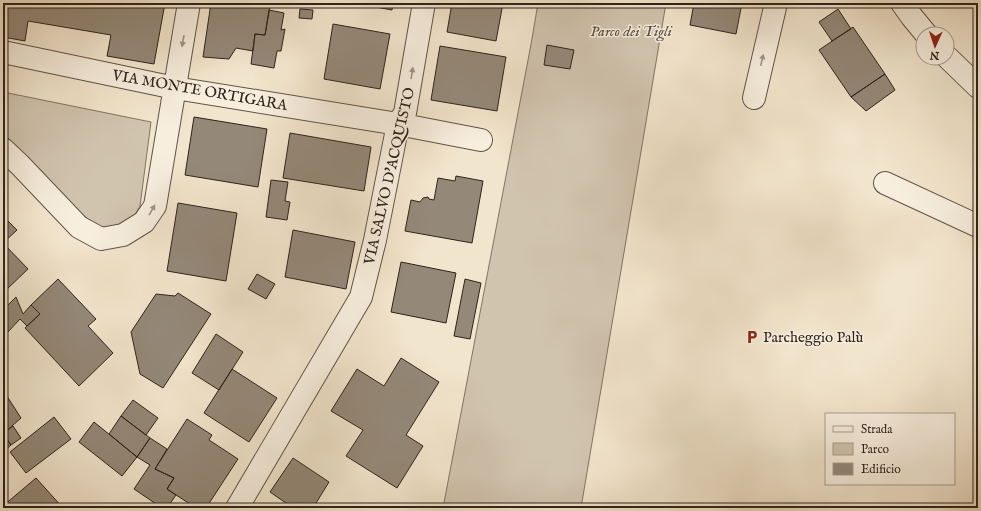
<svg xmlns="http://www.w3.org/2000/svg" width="981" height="511" font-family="'IM FELL English',serif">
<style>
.green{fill:#d1c4af;stroke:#807465}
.building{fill:#948878;stroke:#2e231b}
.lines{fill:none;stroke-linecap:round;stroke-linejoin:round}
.minor-casing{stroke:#5f5448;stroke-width:24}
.minor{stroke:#f7eede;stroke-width:22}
.oneway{fill:#9d9386}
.labels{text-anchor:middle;stroke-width:3;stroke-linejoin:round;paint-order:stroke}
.park-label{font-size:15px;font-style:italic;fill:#574b40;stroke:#f7eede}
.street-label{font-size:15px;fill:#2e231b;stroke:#f7eede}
.poi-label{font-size:15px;fill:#2e231b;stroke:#f7eede;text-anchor:start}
</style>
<rect width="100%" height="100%" fill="#f2e5cd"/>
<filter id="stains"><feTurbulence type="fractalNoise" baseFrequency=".005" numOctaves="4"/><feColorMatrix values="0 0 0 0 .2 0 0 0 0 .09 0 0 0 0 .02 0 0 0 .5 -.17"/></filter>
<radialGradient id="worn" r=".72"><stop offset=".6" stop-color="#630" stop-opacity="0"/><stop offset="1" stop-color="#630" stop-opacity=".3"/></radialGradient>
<!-- green -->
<path class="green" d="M538,3H666L581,508H443L532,39Z
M3,92L151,122L140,206L133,218L118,227H100L78,212L3,134Z"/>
<!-- building -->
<path class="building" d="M3,3H165L154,64L107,56L111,35L28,21L25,41L3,37Z
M211,3H248L270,6L265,35L255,34L253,51L236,48L229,59L203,57Z
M354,3H393L392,10Z
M452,3H503L496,41L447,32Z
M694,3H742L736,34L690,25Z
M300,9L313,10L312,19L299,18Z
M838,9L851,29L832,41L819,22Z
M269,10L284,13L281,30L285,29L281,51H277L274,68L251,64L255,34L265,35Z
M333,24L390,34L380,89L324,79Z
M853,27L885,74L851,97L819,50Z
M547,45L574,50L570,69L544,65Z
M440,46L506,57L497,111L431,100Z
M885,74L895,90L866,111L851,97Z
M194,117L267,129L258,187L185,175Z
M290,133L371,147L364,191L283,178Z
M456,176L483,181L472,243L405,231L411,200L420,202L423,198L428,197L429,199L434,200L438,178L455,181Z
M271,180L288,182L285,201L290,202L287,220L266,217Z
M178,203L237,213L226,281L167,271Z
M3,216L17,230L3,243L28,269L3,293Z
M293,230L355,242L346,289L285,277Z
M401,262L456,273L446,323L391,312Z
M257,274L275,284L266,299L248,289Z
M58,279L96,319L88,326L113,353L79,386L25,328L40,314L31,305Z
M465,279L481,283L470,339L454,336Z
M178,293L211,314L163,388L140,374L131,332L156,294L175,296Z
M16,297L23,314L31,305L40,314L27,326L20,319L7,333L3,329V310Z
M216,334L243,352L219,390L192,373Z
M401,358L439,382L406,435L423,446L397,488L346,456L363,430L331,411L357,369L384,386Z
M232,369L277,398L249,442L204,413Z
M3,390L21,418L3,434Z
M133,400L158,418L146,435L121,416Z
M121,416L150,438L137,457L109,434Z
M54,417L71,439L26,473L10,452Z
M187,419L212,435L209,440L238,459L206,508H196L167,489L174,478L155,469Z
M94,422L137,457L122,476L79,442Z
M13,426L21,438L11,445L3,434Z
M3,434L11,445L3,452Z
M150,438L167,449L155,469L174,478L167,489L176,495L167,508H162L134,489L150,465L137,457Z
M293,458L329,482L313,508H293L270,492Z
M36,478L63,508H3V506Z"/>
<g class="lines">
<!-- minor casing -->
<g class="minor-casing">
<path id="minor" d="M902,3L912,17L926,34
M3,52L175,88L398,124L481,140
M947,57L978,87
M754,98L776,3
M3,149L20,165L79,227L101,239L123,235L144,222L155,206L189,3
M885,183L978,226
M237,508L361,297L375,240L398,124L405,113L424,3"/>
</g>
<!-- minor -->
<use href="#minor" class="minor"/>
</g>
<!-- one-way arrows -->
<defs><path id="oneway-solid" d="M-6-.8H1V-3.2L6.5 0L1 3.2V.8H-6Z"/></defs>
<g class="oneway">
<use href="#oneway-solid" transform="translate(183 41) rotate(100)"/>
<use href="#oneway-solid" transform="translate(762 60) rotate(-77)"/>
<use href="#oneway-solid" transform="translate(412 73) rotate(-81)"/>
<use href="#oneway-solid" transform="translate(152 210) rotate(-60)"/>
</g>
<!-- icons -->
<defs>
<g id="parking-bare" transform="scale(1.08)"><path d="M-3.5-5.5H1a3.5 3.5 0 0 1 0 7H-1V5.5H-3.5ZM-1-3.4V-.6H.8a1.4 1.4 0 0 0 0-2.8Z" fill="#8f2418" stroke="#f7eede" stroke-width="2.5" paint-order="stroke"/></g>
</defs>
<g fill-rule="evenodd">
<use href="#parking-bare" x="752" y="337"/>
</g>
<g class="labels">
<!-- park labels -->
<g class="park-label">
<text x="631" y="36">Parco dei Tigli</text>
</g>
<!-- street labels -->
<g class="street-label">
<text transform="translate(200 90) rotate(10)" y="5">VIA MONTE ORTIGARA</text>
<text transform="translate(389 176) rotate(-77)" y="5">VIA SALVO D'ACQUISTO</text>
</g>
<!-- poi labels -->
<g class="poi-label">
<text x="763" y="342">Parcheggio Palù</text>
</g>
</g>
<!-- margin -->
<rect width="981" height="511" fill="none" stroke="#f2e5cd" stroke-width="16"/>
<rect x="4" y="4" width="973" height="503" fill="none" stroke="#2e231b" stroke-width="2"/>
<rect x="8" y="8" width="965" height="495" fill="none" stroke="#2e231b"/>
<!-- legend -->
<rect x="825" y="413" width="130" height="72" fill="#f7eede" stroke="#a79d90"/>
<rect x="833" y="426" width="20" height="6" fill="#f7eede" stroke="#a79d90"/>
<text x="861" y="433" font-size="12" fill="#2e231b">Strada</text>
<rect x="833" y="443" width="20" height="12" fill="#d1c4af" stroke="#a79d90"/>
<text x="861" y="453" font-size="12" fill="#2e231b">Parco</text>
<rect x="833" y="463" width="20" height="12" fill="#948878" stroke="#a79d90"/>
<text x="861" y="473" font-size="12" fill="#2e231b">Edificio</text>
<!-- north arrow -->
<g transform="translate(935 46) rotate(183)"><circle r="19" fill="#f7eede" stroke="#a79d90"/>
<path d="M0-3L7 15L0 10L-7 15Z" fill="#8f2418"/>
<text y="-6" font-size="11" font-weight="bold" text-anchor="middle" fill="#2e231b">N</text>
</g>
<rect width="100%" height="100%" filter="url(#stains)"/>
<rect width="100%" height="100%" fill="url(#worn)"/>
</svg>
